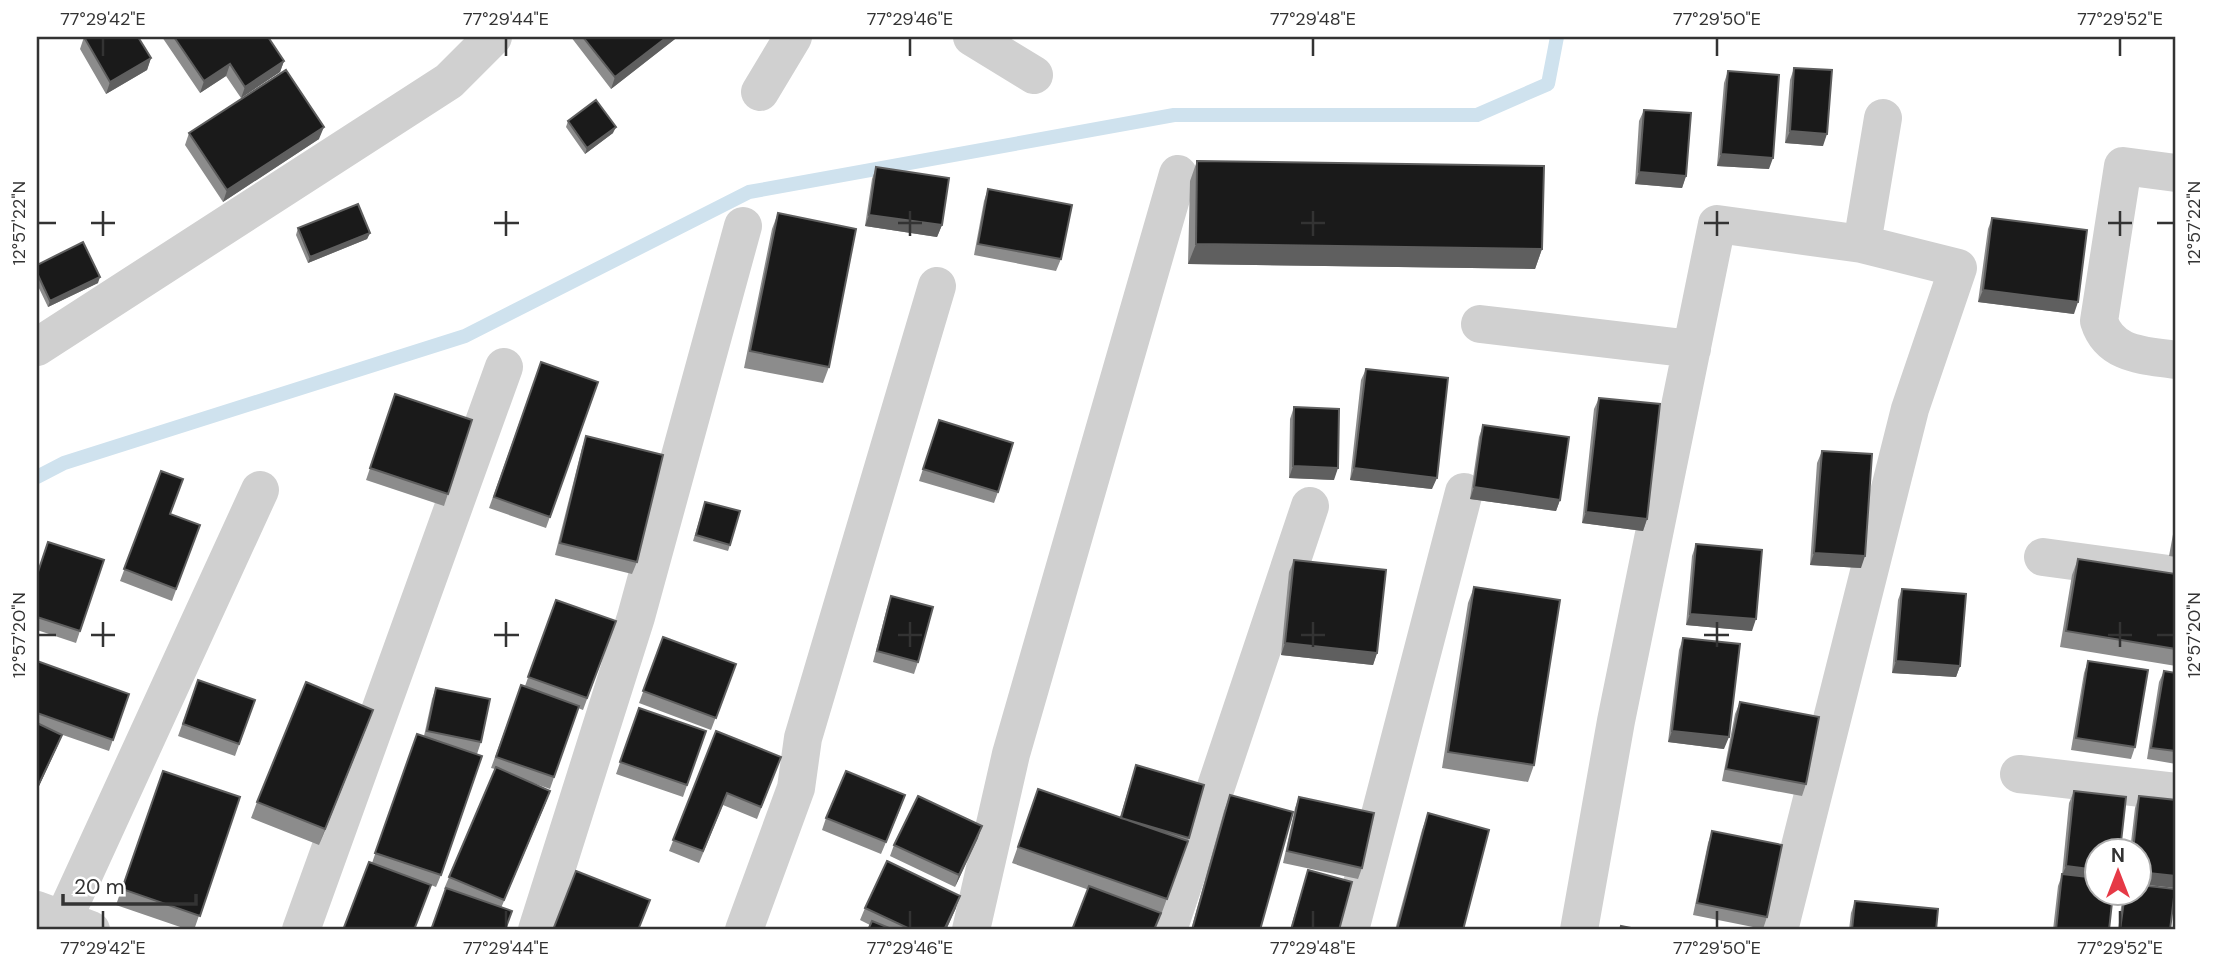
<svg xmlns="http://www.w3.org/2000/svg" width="2213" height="967" font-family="'DM Sans',sans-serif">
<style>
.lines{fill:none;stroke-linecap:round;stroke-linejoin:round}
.stream{stroke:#cfe2ee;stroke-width:14}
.street{stroke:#d0d0d0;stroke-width:38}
.wall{fill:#8c8c8c}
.shaded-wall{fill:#5f5f5f}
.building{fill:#1a1a1a;stroke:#5f5f5f;stroke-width:2}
.ticks{fill:none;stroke:#333;stroke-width:2.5}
.neatline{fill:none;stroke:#333;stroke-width:2.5}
.ticks-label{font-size:18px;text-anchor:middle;fill:#333}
</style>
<rect width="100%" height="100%" fill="#fff"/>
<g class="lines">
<!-- stream -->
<path class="stream" d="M37,477L64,463L465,336L749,192L1174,115H1477L1548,84L1557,37"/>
<!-- street -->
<path class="street" d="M972,37L1034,75
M760,92L793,37
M2176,173L2123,166L2099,321C2110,356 2145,355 2176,360
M1862,244L1883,118
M1480,324L1692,349
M37,347L449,81L493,37
M2043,557L2176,575
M2019,774L2176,792
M37,910L91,930
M63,920L260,490
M301,930L504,367
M537,930L636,617L743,226
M744,930L796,788L803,738L937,286
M971,930L1011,754L1178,174
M1168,930L1310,506
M1350,930L1464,492
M1579,930L1616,721L1717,224L1862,244L1958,268L1910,409L1779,930"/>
</g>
<!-- wall -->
<path class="wall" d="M84,37L151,58L147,70L106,94L80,49Z
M162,37H268L284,61L280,72L241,98L226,76L200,93Z
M571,37H676L675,39L611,89Z
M1794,68L1823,146L1785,143L1790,80Z
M1728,71L1769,169L1717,166L1724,83Z
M1644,110L1686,176L1682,188L1635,184L1639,121Z
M568,121L613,133L585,154L566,127Z
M189,133L319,139L223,202L185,145Z
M1197,161L1542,249L1535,269L1188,264L1190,181Z
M876,167L942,225L937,237L865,226L872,179Z
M988,189L1061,259L1056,271L974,255L984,201Z
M778,213L829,367L823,383L744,368L772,229Z
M1992,218L2074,314L1978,302L1988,229Z
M298,228L370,233L367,239L308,263L296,235Z
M37,265L98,283L48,307L37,284Z
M541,362L598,382L546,528L489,508Z
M1366,369L1432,489L1350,480L1361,380Z
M395,394L472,420L444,506L366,480Z
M1599,398L1647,519L1643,531L1582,523L1594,409Z
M1294,407L1334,480L1289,478L1290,419Z
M939,420L998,492L994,503L919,481Z
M1483,425L1560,500L1556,511L1470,499L1479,437Z
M586,436L637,562L632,574L555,555L582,448Z
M1822,451L1861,568L1810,565L1817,463Z
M161,471L170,514L200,525L172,601L120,581Z
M703,508L730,545L728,551L693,541Z
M2176,518V557L2169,556Z
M1696,544L1752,631L1686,625L1692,556Z
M2078,559L2176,574V666L2060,647L2072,575Z
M1294,560L1377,653L1373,665L1281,655L1289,572Z
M37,574L80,631L76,643L37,630Z
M1474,587L1534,765L1528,782L1442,768L1468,603Z
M1902,589L1960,666L1956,677L1892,673L1898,600Z
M891,596L918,662L914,674L873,662L887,608Z
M556,600L616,621L583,710L578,708L550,789L533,783L546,802L501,908L444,889L495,769L491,768L517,697L525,686Z
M663,637L736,664L711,730L639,703Z
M1683,638L1724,749L1668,742L1679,650Z
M37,661L129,694L109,751L60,734L62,735L57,747L37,790Z
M2088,661L2135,747L2131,759L2071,750L2084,673Z
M2164,671L2176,673V764L2147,759L2159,682Z
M198,680L255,700L235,756L178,736Z
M436,688L481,742L477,754L472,753L441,875L436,887L372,863L417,734L424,736L432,699Z
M1740,702L1806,784L1802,796L1722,781L1735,714Z
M639,708L706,731L683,797L616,774Z
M367,726L319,845L251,818L257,802Z
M716,731L781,757L757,819L723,805L699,863L669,851Z
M1136,765L1189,838L1161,915L1012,863L1038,789L1120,817Z
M163,771L240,797L194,930H189L116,905Z
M2074,791L2097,851L2109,930H2053L2058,886L2062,875L2069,803Z
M1230,795L1260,930H1191L1224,811Z
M2139,796L2176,888L2139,884V851H2130L2135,808Z
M1299,797L1362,868L1358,879L1283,863L1295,808Z
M901,807L881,854L822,830L826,818Z
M1428,813L1463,930H1395L1422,830Z
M1712,831L1767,917L1763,929L1693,915L1708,843Z
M978,838L955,887L890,856L894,845Z
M1308,870L1339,930H1290Z
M2123,893H2139L2170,930H2118Z
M1855,901L1936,930H1849L1851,913Z
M865,908H956L946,930H868L870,925L860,920Z
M2176,914V930H2174Z"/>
<!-- shaded-wall -->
<path class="shaded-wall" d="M667,37H676L675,39L611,89L615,77Z
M151,58L147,70L106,94L110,82Z
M284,61L280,72L241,98L245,87Z
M230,64L226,76L200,93L204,81Z
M324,127L319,139L223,202L227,190Z
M616,127L613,133L585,154L587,148Z
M1790,131L1827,134L1823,146L1785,143Z
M1721,154L1773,158L1769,169L1717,166Z
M1639,172L1686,176L1682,188L1635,184Z
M869,215L942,225L937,237L865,226Z
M370,233L367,239L308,263L310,257Z
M1196,244L1542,249L1535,269L1188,264Z
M100,277L98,283L48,307L50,301Z
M1983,290L2078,302L2074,314L1978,302Z
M1293,466L1338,468L1334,480L1289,478Z
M1354,468L1437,478L1432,489L1350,480Z
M1474,487L1560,500L1556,511L1470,499Z
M1586,512L1647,519L1643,531L1582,523Z
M1814,553L1865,556L1861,568L1810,565Z
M1690,614L1756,619L1752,631L1686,625Z
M1285,643L1377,653L1373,665L1281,655Z
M1896,661L1960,666L1956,677L1892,673Z
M373,710L367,726L319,845L325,829Z
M1672,731L1729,737L1724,749L1668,742Z
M62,735L57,747L37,790V788Z
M550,791L546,802L499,912L504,900Z
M982,826L978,838L955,887L959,875Z
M2066,866L2097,870V882L2061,878Z
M2139,872L2176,876V888L2139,884Z
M960,896L956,908L946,930H944Z"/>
<!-- building -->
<path class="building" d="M84,37H138L151,58L110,82Z
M174,37H268L284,61L245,87L230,64L204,81Z
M583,37H667L615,77Z
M1794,68L1832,70L1827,134L1790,131Z
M286,70L324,127L227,190L189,133Z
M1728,71L1779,75L1773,158L1721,154Z
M596,100L616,127L587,148L568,121Z
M1644,110L1691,113L1686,176L1639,172Z
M1197,161L1544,166L1542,249L1196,244Z
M876,167L949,178L942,225L869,215Z
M988,189L1072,205L1061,259L978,244Z
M358,204L370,233L310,257L298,228Z
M778,213L856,229L829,367L750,351Z
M1992,218L2087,230L2078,302L1983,290Z
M83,242L100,277L50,301L37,273V265Z
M541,362L598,382L550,517L494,497Z
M1366,369L1448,378L1437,478L1354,468Z
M395,394L472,420L448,494L370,468Z
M1599,398L1660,404L1647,519L1586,512Z
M1294,407L1339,409L1338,468L1293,466Z
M939,420L1013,443L998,492L923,469Z
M1483,425L1569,437L1560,500L1474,487Z
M586,436L663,455L637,562L560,543Z
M1822,451L1872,454L1865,556L1814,553Z
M161,471L183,479L170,514L200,525L176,589L124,569Z
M705,502L740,511L730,545L696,535Z
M2176,530V545L2174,544Z
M48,542L104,560L80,631L37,617V575Z
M1696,544L1762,550L1756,619L1690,614Z
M2078,559L2176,574V649L2066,631Z
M1294,560L1386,570L1377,653L1285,643Z
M1474,587L1560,600L1534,765L1448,752Z
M1902,589L1966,594L1960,666L1896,661Z
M891,596L933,607L918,662L877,651Z
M556,600L616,621L587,698L528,677Z
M663,637L736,664L716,718L643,691Z
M1683,638L1740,644L1729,737L1672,731Z
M37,661L129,694L113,740L37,713Z
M2088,661L2148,670L2135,747L2076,738Z
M2164,671L2176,673V751L2151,748Z
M198,680L255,700L239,744L183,724Z
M306,682L373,710L325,829L257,802Z
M521,685L579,706L554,777L496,757Z
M436,688L490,699L481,742L427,731Z
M1740,702L1819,717L1806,784L1726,769Z
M639,708L706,731L687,785L620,762Z
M37,723L62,735L37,788Z
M716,731L781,757L761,807L727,793L703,851L673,840Z
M417,734L482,756L441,875L375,853Z
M1136,765L1204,785L1189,838L1121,818Z
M496,767L550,791L504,900L449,877Z
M163,771L240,797L200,916L122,889Z
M846,771L905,795L886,842L826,818Z
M1038,789L1188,841L1167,899L1018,847Z
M2074,791L2126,797L2120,851H2097V870L2066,866Z
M1230,795L1293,812L1260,930H1192Z
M918,796L982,826L959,875L894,845Z
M2139,796L2176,800V876L2139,872V851H2133Z
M1299,797L1374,813L1362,868L1287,851Z
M1428,813L1489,830L1463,930H1397Z
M1712,831L1782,845L1767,917L1697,903Z
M887,861L960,896L944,930H912L865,908Z
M369,862L431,885L414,930H343Z
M1308,870L1352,882L1339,930H1291Z
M576,871L650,900L638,930H553Z
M2062,874L2097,878V893H2113L2109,930H2056Z
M2139,885L2175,889L2170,930H2120L2125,893H2139Z
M1089,886L1161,913L1154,930H1072Z
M446,888L512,911L505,930H431Z
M1855,901L1938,909L1936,930H1852Z
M872,921L894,930H868Z
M1621,926L1641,930H1620Z"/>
<!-- ticks -->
<path class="ticks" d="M103,38V56M506,38V56M910,38V56M1313,38V56M1717,38V56M2120,38V56M103,211V236M506,211V236M910,211V236M1313,211V236M1717,211V236M2120,211V236M38,223H56M91,223H115M494,223H519M898,223H922M1301,223H1325M1704,223H1729M2108,223H2132M2157,223H2174M103,622V647M506,622V647M910,622V647M1313,622V647M1717,622V647M2120,622V647M38,635H56M91,635H115M494,635H519M898,635H922M1301,635H1325M1704,635H1729M2108,635H2132M2157,635H2174M103,911V928M506,911V928M910,911V928M1313,911V928M1717,911V928M2120,911V928"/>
<!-- border -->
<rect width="2213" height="967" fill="none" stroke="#ffffff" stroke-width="77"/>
<!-- north arrow -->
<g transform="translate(2118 872)"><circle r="33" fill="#ffffff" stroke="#adadad" stroke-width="2"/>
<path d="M0-5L12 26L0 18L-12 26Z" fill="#e63946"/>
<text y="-10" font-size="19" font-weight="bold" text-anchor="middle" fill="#333333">N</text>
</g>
<!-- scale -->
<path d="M63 894v10h133v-10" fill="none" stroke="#333333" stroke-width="3.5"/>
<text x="74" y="894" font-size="21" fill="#333333" stroke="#ffffff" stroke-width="5" paint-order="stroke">20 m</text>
<rect x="38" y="38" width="2136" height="890" class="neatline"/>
<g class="ticks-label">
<text x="103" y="25">77°29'42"E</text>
<text x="506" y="25">77°29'44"E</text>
<text x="910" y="25">77°29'46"E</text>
<text x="1313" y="25">77°29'48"E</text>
<text x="1717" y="25">77°29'50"E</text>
<text x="2120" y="25">77°29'52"E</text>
<text transform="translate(19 223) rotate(-90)" y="6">12°57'22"N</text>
<text transform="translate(2194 223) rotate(-90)" y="6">12°57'22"N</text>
<text transform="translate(19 635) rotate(-90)" y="6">12°57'20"N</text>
<text transform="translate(2194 635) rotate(-90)" y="6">12°57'20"N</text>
<text x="103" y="954">77°29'42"E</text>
<text x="506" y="954">77°29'44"E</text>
<text x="910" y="954">77°29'46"E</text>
<text x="1313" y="954">77°29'48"E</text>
<text x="1717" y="954">77°29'50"E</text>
<text x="2120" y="954">77°29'52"E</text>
</g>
</svg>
